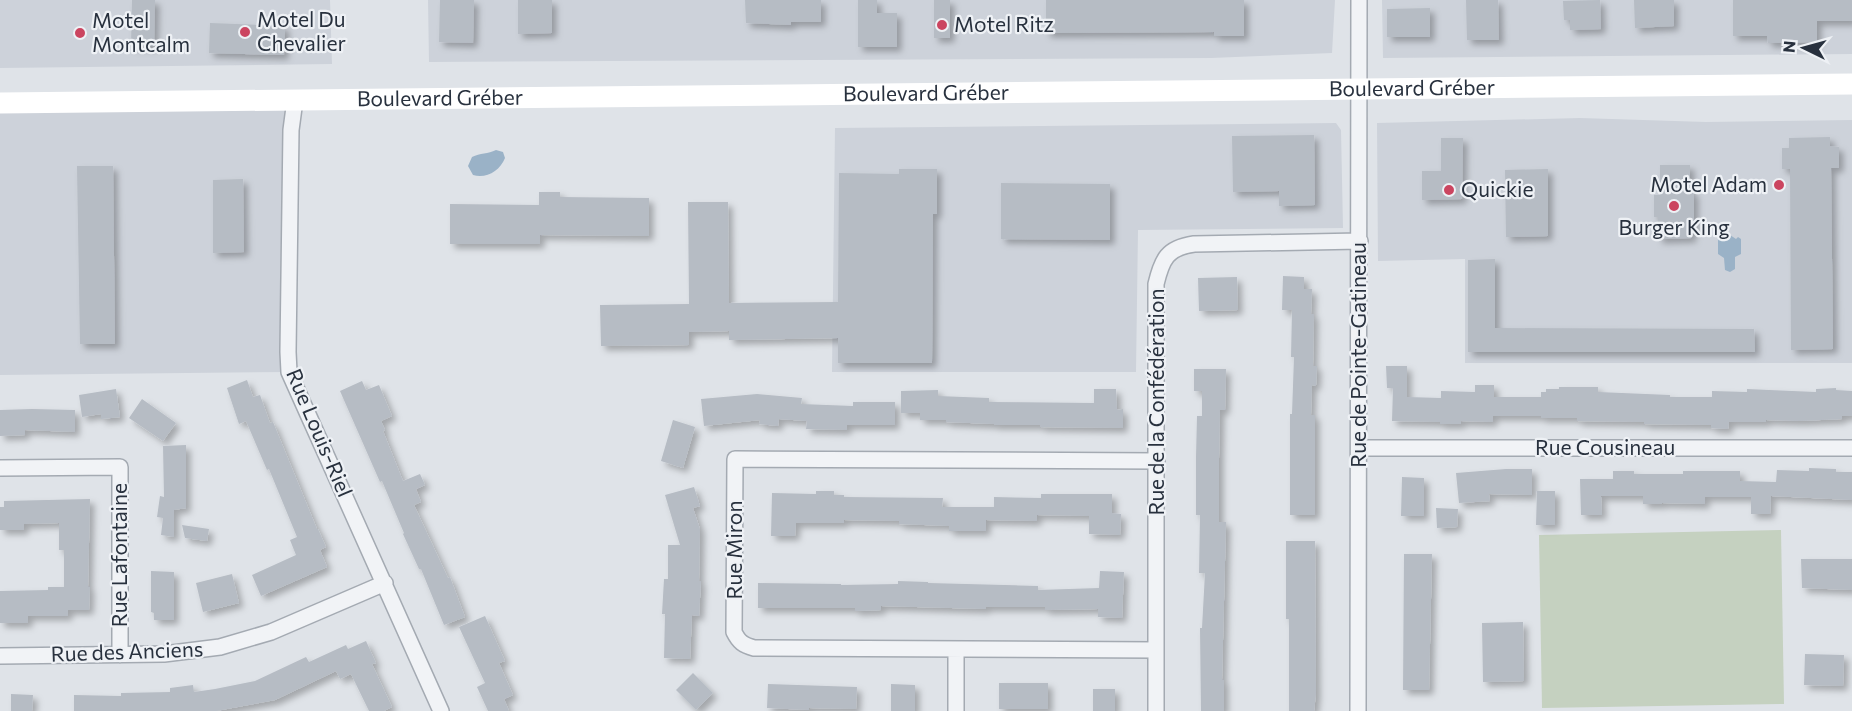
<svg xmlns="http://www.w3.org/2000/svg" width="1852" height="711" font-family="Commissioner,sans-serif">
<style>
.built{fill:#cdd2da}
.green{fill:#c5d1c0}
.water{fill:#9ab2c7}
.building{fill:#b6bcc4;filter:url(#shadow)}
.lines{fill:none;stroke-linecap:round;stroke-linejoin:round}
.street-casing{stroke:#a4aab2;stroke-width:18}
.street{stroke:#f1f3f6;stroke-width:15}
.secondary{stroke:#fff;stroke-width:21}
.poi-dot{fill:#cb4560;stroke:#eef1f5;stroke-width:2}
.labels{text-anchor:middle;stroke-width:4.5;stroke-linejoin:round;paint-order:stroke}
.poi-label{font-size:21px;fill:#28313e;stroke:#eef1f5;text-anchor:start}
.street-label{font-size:21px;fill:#28313e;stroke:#eef1f5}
</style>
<defs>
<filter id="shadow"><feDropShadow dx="4.5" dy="4.5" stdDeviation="3" flood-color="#0004"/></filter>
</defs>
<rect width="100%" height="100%" fill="#dfe3e8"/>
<!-- built -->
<path class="built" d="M0,0H330L332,64L0,68Z
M428,0H1335L1332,53L1211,58L429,62Z
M1382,0H1852V54L1383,58Z
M295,100L289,372L0,375V103Z
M1580,118L1706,122L1852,120V363H1465V259L1378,261L1377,123Z
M1336,123L1341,130L1343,228L1138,230L1136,372H832L835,128Z"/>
<!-- green -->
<path class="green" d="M1781,530L1784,704L1542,708L1539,535Z"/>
<!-- water -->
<path class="water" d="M496,150L503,152L505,158C500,171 486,179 473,175L468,166L472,157C480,153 488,154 496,150Z
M1730,235L1736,239L1738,237L1741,239V254L1735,257V269L1730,272L1725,270L1724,258L1718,254V239L1722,237L1724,239Z"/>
<!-- building -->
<path class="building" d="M132,0H155L154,46H131Z
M440,0H474L473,43L439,42Z
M518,0H552V33L518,34Z
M745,0H821V22H791V25L746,23Z
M858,0H877V13H897V47H858Z
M934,0H950V38H934Z
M1046,0H1244V36H1214V32L1046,33Z
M1466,0H1498L1499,40H1467Z
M1600,0L1601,29L1570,30V20H1564L1563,1Z
M1634,0H1674V26L1635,28Z
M1733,0H1852V21H1817V42L1768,43L1767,36H1733Z
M1430,8V37H1387V9Z
M210,23L285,26L284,55L209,53Z
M1314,135L1315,205L1279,206V191L1233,192L1232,136Z
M1830,137V146L1839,147V168H1831L1833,349L1791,350L1790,169H1782V148H1789V138Z
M1441,138H1463L1462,199L1422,200V171H1441Z
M1660,165H1690V192H1694V230L1691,231L1692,238L1658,239V217H1654V195H1660Z
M77,166H113L115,344H80Z
M899,169H937V214H933L932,363H838V338L729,340V331L689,332V345L601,346L600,305L689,304L688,202H728L729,303L838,302L839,173L899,174Z
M1548,169V236L1506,237L1505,170Z
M243,179L244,252L213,253V180Z
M1001,183L1110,184V240L1001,239Z
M539,192H560V197L649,198V236L540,235V244H450V204L539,205Z
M1495,259V328L1754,329L1755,352H1468V260Z
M1283,276L1304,277V289H1312L1311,314H1314L1313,366H1317L1316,386L1312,385L1311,415H1315V515H1290V414H1292L1294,357H1291L1292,310H1282Z
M1237,277L1238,310L1199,311L1198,278Z
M1386,366H1407V397L1441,398V391L1475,392V385H1494V397H1541V392H1546V389H1559V387H1598V392L1670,395V397H1712V391L1747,392V389L1816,392V389L1836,388V390L1852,391V416H1842V419L1800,421L1766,420V422H1729L1728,429L1711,428V425L1644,424V422L1577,421V418H1541V416H1493V422L1461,421V424H1440V422L1392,421L1393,388H1387Z
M1194,369H1226L1225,410H1220L1219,458V522H1226L1222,680H1224V711H1201L1200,628H1202L1205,573H1199L1200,515H1196V457L1197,416H1202V391H1194Z
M247,380L253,397L260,395L270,423L273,422L317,529H318L326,547L320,550L327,567L261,596L252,575L296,555L290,540L297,537L269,469L267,470L246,421L239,424L227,388Z
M362,381L366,390L379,385L392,416L381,421L385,430L383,431L403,481L420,474L425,485L416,489L421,502L414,505L448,578L450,577L465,617L444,625L421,569H419L403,534L404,533L382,481L380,482L340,391Z
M116,389L120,417L101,419V414L82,417L79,395Z
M1094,389H1116L1117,410L1123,409V428L1040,427V425H994V424L946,422V420H920V413H901V391L938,390V396L989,398V402L1094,403Z
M757,394L802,398L801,404L853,406V402H895V425H847V430L806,429L807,421L779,419L778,426L759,424L760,420L704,426L701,399Z
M142,399L176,423L163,441L129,418Z
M32,409L75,410V432L25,430V435L0,436V410Z
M673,420L695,427L683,468L661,461Z
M186,445V508L174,510V537L161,535L163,518L157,517L160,496L164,497L163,446Z
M1809,468L1836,469V472H1852V500L1771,496L1770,514H1751V497H1705V504L1662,503V504H1643V496H1601L1602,515H1581L1580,479H1613V471H1634V474H1683V471H1740V481L1776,482L1777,470L1809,471Z
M1506,469H1532V495L1489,494L1490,501L1459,503L1456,473Z
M1402,477L1424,478V516H1401Z
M694,487L700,506L693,508L700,529L699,581H701L699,616L692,615L690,659L664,658L665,614H662L664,579H668V545H680L665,495Z
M816,491H834V495H844V497L943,498L942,507H994V497L1041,498V494H1112V513L1121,514L1120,535L1089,534V516L1037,515V521L986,520V531H949V526L899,524V521L844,520V523H796L795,536H771L772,493L816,494Z
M1537,491H1555V525H1536Z
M90,499L88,587H90L89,610H68V616H28V623H0V591L48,590V587H64V550H59V523L24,524V530H0V507H4V501Z
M1436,508L1458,509L1457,527L1437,528Z
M182,525L209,529L207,541L185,538Z
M1286,541H1315L1316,694L1314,711H1289V619H1286Z
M1404,554H1432L1429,690H1403Z
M1801,559H1852V590L1802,588Z
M151,571L174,572V620H154V613L151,612Z
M1100,571L1124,572L1122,618L1098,617V609L1045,610V607H986V609L881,606V610L855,611V608H758V583L841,584V585L898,584V581L928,582V583L1038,586V590L1099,588Z
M232,574L239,603L203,612L196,583Z
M485,616L505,661L499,663L513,695L504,699L509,711H488L477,687L485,683L459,627Z
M1523,622L1524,681L1483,682L1482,623Z
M366,641L376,663L372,664L392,707L384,711H369L351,674L340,679L336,671L275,700L216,711H74V695L121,696V693L170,692V688L193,685L194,692L215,689L255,681L306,657L309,662L346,645L348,649Z
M1805,654L1844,655L1843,686L1804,685Z
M693,673L713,693L696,710L676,690Z
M999,683H1048V709H999Z
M768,684L857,687L856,709L809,708V710L767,708Z
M891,684L915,685V711H891Z
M1093,689H1115V711H1093Z
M11,694L33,695L32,711H11Z"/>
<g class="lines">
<!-- street casing -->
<g class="street-casing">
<path id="street" d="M295,100L291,130L288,352L289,372L441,711
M1359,448H1852
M0,468L120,467V655
M1156,650L754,648C743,645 739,642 734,632L735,459L1157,461
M956,651V711
M0,656L164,654L220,647L271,632L385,583
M1156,711V284C1162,259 1167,248 1194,244L1360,241
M1358,711L1359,0"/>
</g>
<!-- street -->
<use href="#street" class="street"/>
<!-- secondary -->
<path class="secondary" id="s1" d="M0,103L1852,84"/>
</g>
<!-- markers -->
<g class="poi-dot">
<circle cx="942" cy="25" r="6"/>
<circle cx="245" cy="32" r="6"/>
<circle cx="80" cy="33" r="6"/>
<circle cx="1779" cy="185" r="6"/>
<circle cx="1449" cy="190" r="6"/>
<circle cx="1674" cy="206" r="6"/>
</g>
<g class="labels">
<!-- poi labels -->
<g class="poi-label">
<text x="257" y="27">Motel Du<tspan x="257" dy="24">Chevalier</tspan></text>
<text x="92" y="28">Motel<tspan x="92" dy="24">Montcalm</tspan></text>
<text x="954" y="32">Motel Ritz</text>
<text x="1767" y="192" text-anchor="end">Motel Adam</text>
<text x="1461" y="197">Quickie</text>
<text x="1674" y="235" text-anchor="middle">Burger King</text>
</g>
<!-- street labels -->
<g class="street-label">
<text dy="7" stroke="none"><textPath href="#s1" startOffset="1412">Boulevard Gréber</textPath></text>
<text dy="7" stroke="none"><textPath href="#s1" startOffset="926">Boulevard Gréber</textPath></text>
<text dy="7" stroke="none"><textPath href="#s1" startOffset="440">Boulevard Gréber</textPath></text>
<text transform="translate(1359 355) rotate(-90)" y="7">Rue de Pointe-Gatineau</text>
<text transform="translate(1157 402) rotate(-90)" y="7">Rue de la Confédération</text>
<text transform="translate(319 433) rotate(67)" y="7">Rue Louis-Riel</text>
<text x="1605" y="455">Rue Cousineau</text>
<text transform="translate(735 550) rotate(-90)" y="7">Rue Miron</text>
<text transform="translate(120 555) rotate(-90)" y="7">Rue Lafontaine</text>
<text transform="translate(127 652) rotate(-2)" y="7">Rue des Anciens</text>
</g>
</g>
<!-- north arrow -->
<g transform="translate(1804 48) rotate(275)" stroke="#eef1f5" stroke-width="4.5" paint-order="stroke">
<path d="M0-4.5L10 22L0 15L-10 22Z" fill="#28313e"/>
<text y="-9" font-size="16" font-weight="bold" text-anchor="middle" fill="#28313e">N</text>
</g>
</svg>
